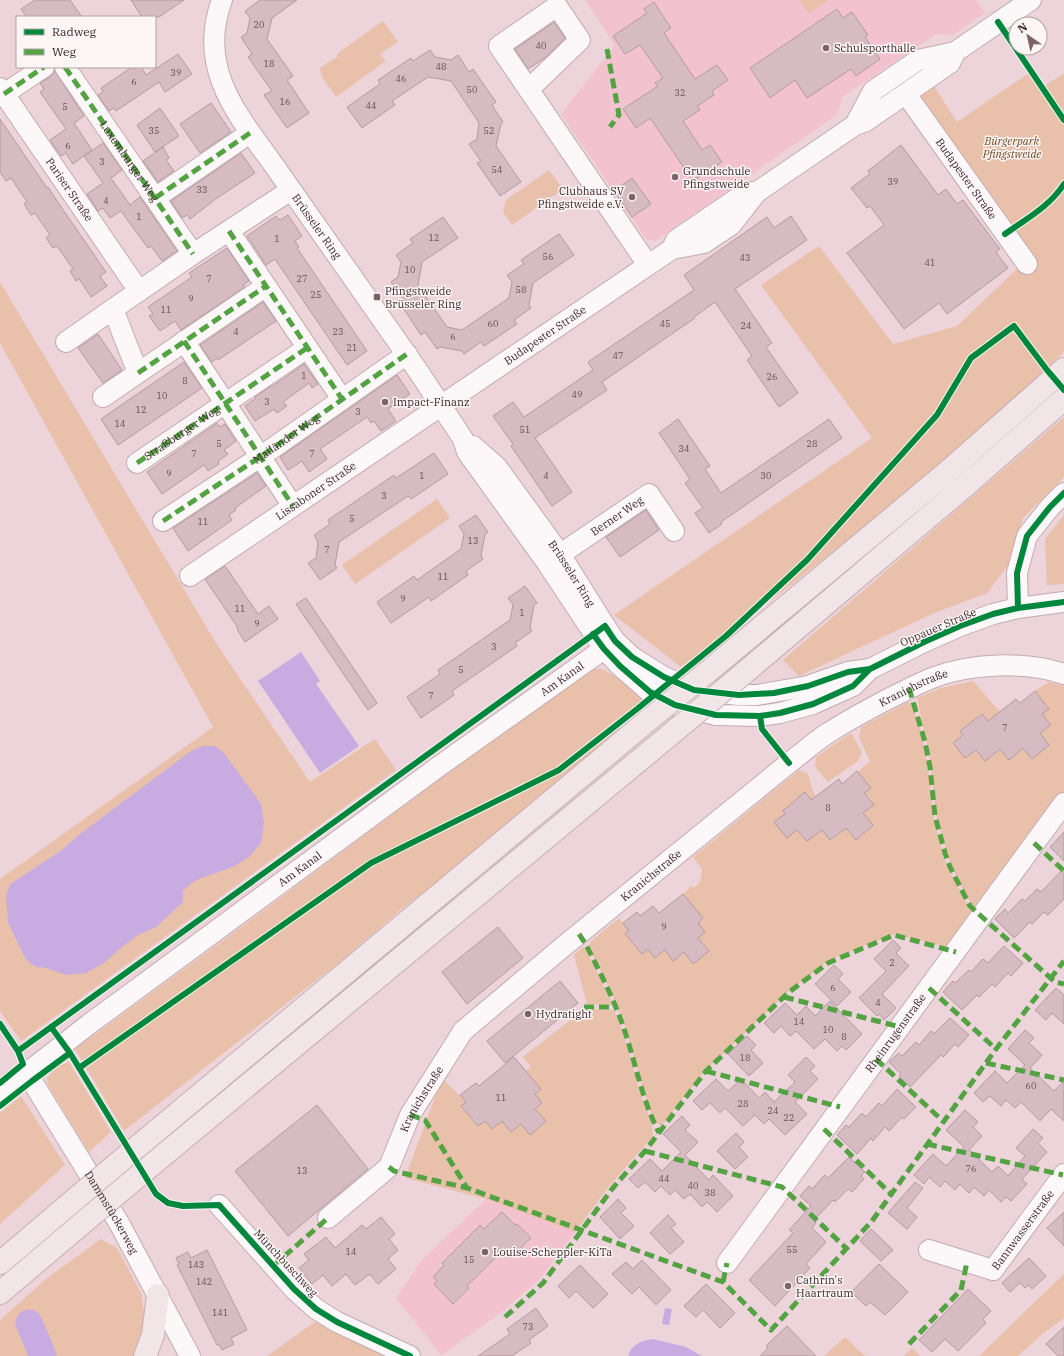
<svg xmlns="http://www.w3.org/2000/svg" width="1064" height="1356" font-family="'IBM Plex Serif',serif">
<style>
.built{fill:#f3c2cf}
.green{fill:#e9c0aa}
.water{fill:#c8ace1}
.lines{fill:none;stroke-linecap:round;stroke-linejoin:round}
.river{stroke:#c8ace1;stroke-width:27}
.building{fill:#d6bbc2;stroke:#b19ca1}
.minor-casing{stroke:#c2acb1;stroke-width:22}
.highway-casing{stroke:#c5afb5;stroke-width:24}
.minor{stroke:#fcf8f9;stroke-width:20}
.highway{stroke:#f2e5e8;stroke-width:22}
.highway-bridge-casing{stroke:#c5afb5;stroke-width:24;stroke-linecap:butt}
.highway-bridge{stroke:#f2e5e8;stroke-width:22}
.quiet{stroke:#54a343;stroke-width:5;stroke-dasharray:10 5;stroke-linecap:butt}
.cycleway-casing{stroke:#fcf6f7;stroke-width:8}
.cycleway{stroke:#00873e;stroke-width:6}
.poi-dot{fill:#7b6369;stroke:#fcf6f7;stroke-width:1.5}
.labels{text-anchor:middle;stroke-width:3;stroke-linejoin:round;paint-order:stroke}
.number-label{font-size:9px;fill:#654d53}
.poi-label{font-size:11px;fill:#3d262c;stroke:#fcf6f7;text-anchor:start}
.park-label{font-size:11px;font-style:italic;fill:#74491f;stroke:#fcf6f7}
.street-label{font-size:11px;fill:#3d262c;stroke:#fcf6f7}
</style>
<rect width="100%" height="100%" fill="#edd3da"/>
<!-- built -->
<path class="built" d="M585,0H976L985,13L953,35L936,34L842,97L838,114L655,241L646,239L561,114L615,45Z
M486,1199L575,1232L540,1279L502,1312L441,1355L396,1298L422,1260Z"/>
<!-- green -->
<path class="green" d="M799,0H828L809,13Z
M383,21L398,42L380,54L386,61L336,97L322,77L320,68L337,57L338,53Z
M1032,71L1043,87L1064,73V352C944,465 815,570 681,667L614,615L872,438L761,285L819,246L893,344L957,326L1018,268L914,92L931,81L957,122Z
M549,170L563,189L512,225L503,212L506,200Z
M0,282L216,643L310,782L375,739L396,770L21,1041L0,1011V879L213,727L0,343Z
M1064,417V477L1023,518L1009,564L987,593L932,614L799,676L783,660Z
M437,499L450,518L355,584L342,565Z
M1064,515V584L1047,585L1045,539Z
M584,669H603L646,696L619,729L503,830L397,913L346,957L124,1131L75,1049C246,924 416,798 584,669Z
M973,681L1000,712L988,721L982,714L960,731L963,735L953,743L965,758L976,750L985,761L1000,749L1009,760L1023,748L1032,759L1049,745L1040,733L1051,725L1042,714L1035,691L1048,682L1064,686V793L978,908L976,909L972,905L959,882L948,857L936,814L930,759L917,698L941,688Z
M908,702L913,706L922,735L928,769L933,816L944,857L948,869L974,916L947,947L894,934L831,959L788,992L703,1073L661,1126L655,1120L649,1108L624,1023L606,981L589,948L590,942L619,918L629,931L626,934L642,954L648,949L656,958L665,950L673,960L684,952L692,963L708,951L698,938L705,932L698,923L703,918L683,894L692,886L694,888L700,882L702,869L693,857L799,770L808,774C811,782 811,791 816,796L811,800L805,793L783,811L785,814L774,822L787,838L797,830L807,841L822,830L831,840L846,828L856,840L873,825L863,813L874,805L864,793L858,772L870,761L859,737L861,727Z
M851,733L862,752L858,761L828,782L815,767L816,757Z
M583,947L586,950L613,1005L587,1004L574,955Z
M588,1009L614,1010C626,1037 632,1066 641,1095C645,1108 653,1122 653,1136L610,1185L575,1232L486,1199L405,1178L442,1078L466,1102L461,1106L478,1126L485,1121L493,1129L502,1121L521,1124L530,1135L546,1121L535,1109L542,1103L535,1094L541,1089L526,1071L531,1067L523,1057L577,1015Z
M69,1062L111,1132L89,1152L48,1085L47,1078C53,1070 59,1065 69,1062Z
M21,1096L65,1165L0,1224V1113Z
M101,1239L117,1248L141,1293L147,1331L138,1356H0V1320L46,1279Z
M1064,1274V1318L1040,1336L1018,1356H979Z
M315,1322L343,1333L391,1356H267Z
M845,1337L865,1356H824Z
M912,1348L920,1356H904Z"/>
<!-- water -->
<path class="water" d="M301,652L320,681L316,684L359,746L320,773L258,681Z
M203,746H215L224,753L261,804L264,822L261,843L250,856L235,866L196,880L183,890V902L156,927L138,935L121,948L104,963L86,973L66,975L46,968L36,967L29,962L24,956L8,922L6,896L10,884L62,850L80,834L191,751Z
M665,1308L672,1309L669,1325L662,1324Z
M653,1339L686,1347L702,1356H628C632,1344 641,1341 653,1339Z"/>
<g class="lines">
<!-- river -->
<path class="river" d="M29,1323L43,1356"/>
</g>
<!-- building -->
<path class="building" d="M35,0H70L82,17H27L21,9Z
M131,0H184L159,17H142Z
M260,0H297L272,18L267,39L293,76L287,80L309,113L287,128L264,95L272,91L248,57L252,54L241,37L247,33L250,18L245,11Z
M654,2L671,28L664,33L695,79L717,65L728,80L712,91L714,95L697,106L700,110L683,121L702,150L710,145L722,162L693,181L650,118L636,128L623,109L658,86L655,83L663,78L640,45L625,54L613,36L647,13L644,9Z
M837,9L843,18L852,12L868,35L865,37L880,59L856,76L851,69L807,98L795,80L770,98L750,68Z
M554,22L565,38L546,57L528,69L515,49Z
M430,50L435,57L451,60L458,55L469,72L473,69L496,102L492,105L503,122L501,124L496,146L521,182L500,196L477,163L481,161L469,144L477,139L479,123L451,81L428,77L392,101L395,105L362,128L347,107L380,84L378,80L411,58L413,61Z
M178,54L192,74L165,92L159,82L116,111L114,108L109,111L98,95L103,92L101,88L132,67H141L146,75Z
M55,71L84,116L74,123L92,150L73,164L66,153L61,156L50,140L66,129L40,92L44,89L40,83L50,77Z
M211,103L231,132L200,153L180,124Z
M160,108L179,136L155,152L137,125Z
M0,119L47,188L48,187L59,204L106,272L100,276L107,286L91,297L79,279L76,281L70,271L73,269L57,246L53,248L46,238L50,235L35,213L31,215L24,204L27,202L11,178L6,181L0,172Z
M103,143L122,170L111,178L130,205L140,197L177,251L162,261L151,246L148,248L121,211L110,218L103,208L98,211L87,194L103,183L84,156Z
M901,145L938,195L946,189L957,204L963,200L1000,249L996,252L1008,268L947,314L939,303L904,329L847,253L884,225L870,206L867,208L851,188L870,174L868,171Z
M163,147L169,158L166,160L174,171L158,182L143,161Z
M241,153L255,173L217,198L190,219L187,215L182,218L171,201Z
M632,178L651,204L632,217L614,191Z
M288,215L302,236L295,241L299,247L297,248L367,351L347,365L275,259L266,265L247,236L276,216L280,220Z
M791,216L807,240L735,289L772,343L766,347L798,393L779,407L747,360L752,356L715,302L694,317L695,318L602,382L607,390L535,438L572,492L552,506L511,446L513,444L493,416L513,402L524,417L593,370L588,362L694,290L684,275L767,217L774,228Z
M443,217L458,238L422,262L418,285L447,327L462,330L509,298L512,282L507,275L524,264L521,260L559,234L574,255L533,283L529,305L531,308L514,320L517,324L484,346L481,342L464,354L462,351L440,347L437,349L425,332L421,335L399,302L403,299L391,282L398,277L401,262L396,255L413,243L410,239Z
M227,248L249,281L243,285L245,287L181,330L175,321L160,331L149,316L153,314L148,307L192,277L189,273Z
M263,302L276,321L218,360L217,358L212,362L200,345Z
M98,334L122,370L103,383L78,348Z
M184,362L202,388L118,445L101,419Z
M304,364L318,384L312,388L309,383L283,402L287,406L277,413L274,409L255,421L245,406L256,398L255,397L272,385L273,386Z
M397,375L410,394L388,409L396,421L381,431L374,421L371,423L367,417L320,449L327,459L309,472L302,461L288,470L280,457Z
M678,419L710,466L705,469L721,493L829,419L842,438L721,522L722,524L709,533L695,513L703,508L685,483L690,479L659,433Z
M217,423L220,427L225,424L236,441L224,450L228,454L218,461L219,464L208,471L204,465L162,494L147,472Z
M434,453L448,474L411,499L408,496L339,542L335,565L337,568L320,580L308,563L316,558L318,542L314,535L330,524L328,520L394,475L396,478Z
M257,473L266,486L235,508L236,510L229,515L232,520L188,551L173,528Z
M646,510L659,530L620,557L606,537Z
M476,515L488,532L485,534L481,556L483,559L466,571L468,575L431,601L429,597L391,623L377,602L414,576L417,580L461,549L464,534L459,526Z
M225,566L258,614L269,606L278,619L245,642L237,629L238,628L205,579Z
M525,586L537,603L534,605L530,628L532,631L515,643L517,646L452,691L454,695L421,718L407,697L440,674L438,670L510,620L513,605L508,598Z
M306,598L377,703L368,710L296,604Z
M1035,691L1049,709L1042,714L1051,725L1040,733L1049,745L1032,759L1023,748L1009,760L1000,749L985,761L976,750L965,758L953,743L963,735L960,731L982,714L988,721L1016,699L1020,703Z
M857,771L871,788L864,793L874,805L863,813L873,825L856,840L846,828L830,840L822,830L807,841L797,830L787,838L774,822L785,814L783,811L805,792L811,800L839,779L842,784Z
M1064,832V861L1050,847Z
M1064,868V899L1048,915L1044,912L1032,924L1030,922L1014,938L995,919L1005,909L1008,913L1022,899L1025,901L1037,889L1041,892Z
M683,894L703,918L698,923L705,932L698,938L709,951L693,964L684,952L673,961L665,950L655,958L648,949L642,954L625,934L629,931L623,923L637,912L640,916L653,906L659,913Z
M498,927L523,958L467,1004L442,972Z
M893,940L901,948L896,953L909,966L882,994L896,1008L884,1020L879,1014L877,1016L859,998L886,971L874,959Z
M1004,946L1023,963L1011,976L1008,973L995,987L992,984L979,997L977,995L962,1010L943,992L953,981L955,983L969,970L971,972L983,959L988,963Z
M834,965L843,974L838,979L851,992L837,1006L815,984Z
M560,981L578,1003L505,1063L487,1041Z
M1056,988L1064,995V1024L1052,1013L1046,1020L1035,1010Z
M830,1001L862,1034L846,1050L842,1046L837,1051L825,1039L814,1049L796,1031L790,1036L781,1026L774,1033L764,1023L785,1003L797,1015L806,1006L815,1016Z
M950,1018L969,1035L958,1047L955,1044L943,1057L941,1055L910,1087L899,1076L901,1074L889,1062L899,1053L902,1056L916,1042L919,1045L931,1031L934,1034Z
M1025,1030L1034,1038L1029,1043L1042,1055L1030,1068L1054,1091L1064,1081V1121L1051,1109L1040,1121L1021,1102L1015,1108L1006,1100L1001,1106L990,1096L983,1102L974,1093L995,1071L1007,1083L1025,1065L1008,1049Z
M747,1036L756,1045L751,1050L763,1063L749,1076L728,1054Z
M514,1057L541,1089L535,1094L542,1103L535,1109L546,1121L530,1135L521,1124L511,1132L502,1121L492,1129L485,1121L478,1126L461,1106L466,1102L460,1095L476,1083L479,1086Z
M806,1057L815,1066L810,1071L818,1079L795,1102L807,1114L785,1135L769,1119L764,1124L755,1115L743,1126L725,1108L720,1113L710,1103L702,1110L693,1101L716,1079L728,1091L741,1079L759,1098L765,1092L774,1102L795,1082L788,1075Z
M897,1089L916,1107L904,1119L902,1117L889,1131L885,1127L873,1141L871,1138L857,1154L837,1135L846,1125L849,1127L862,1113L866,1117L879,1103L882,1106Z
M317,1105L368,1169L288,1236L235,1171Z
M965,1110L978,1122L973,1127L982,1136L969,1150L992,1172L998,1166L1008,1176L1025,1156L1016,1148L1033,1129L1043,1138L1038,1143L1047,1152L1022,1179L1027,1184L1011,1201L1006,1197L1001,1202L989,1190L984,1196L974,1187L969,1193L960,1184L955,1190L945,1181L940,1187L929,1177L924,1184L914,1175L933,1154L946,1166L964,1147L946,1130Z
M682,1116L690,1125L685,1130L698,1142L685,1155L709,1180L713,1175L733,1196L717,1212L707,1202L702,1207L690,1194L684,1199L675,1190L670,1195L661,1186L655,1192L645,1182L638,1188L629,1179L650,1159L662,1171L681,1152L663,1134Z
M736,1133L744,1142L739,1147L748,1157L735,1169L717,1151Z
M849,1157L865,1172L861,1176L864,1179L852,1192L848,1189L835,1202L833,1200L814,1220L816,1223L812,1228L826,1242L806,1264L810,1268L775,1306L749,1280L793,1233L789,1230L811,1206L800,1196L809,1186L812,1189L825,1175L828,1178Z
M915,1182L923,1188L907,1208L917,1217L907,1229L888,1213Z
M618,1199L626,1208L621,1213L634,1226L620,1239L600,1217Z
M502,1212L515,1225L517,1224L531,1238L510,1258L503,1250L467,1286L469,1288L453,1304L434,1284L437,1281L433,1277L444,1265L442,1263L480,1225L484,1229Z
M1064,1212V1246L1047,1228Z
M668,1215L676,1224L671,1228L684,1242L670,1254L650,1233Z
M381,1217L395,1234L389,1239L398,1250L388,1259L396,1269L378,1284L370,1274L355,1285L346,1274L332,1286L323,1275L312,1284L299,1268L309,1260L304,1254L326,1237L335,1248L362,1225L366,1229Z
M871,1229L893,1250L881,1261L860,1241Z
M207,1250L247,1330L231,1338L234,1344L222,1350L219,1344L217,1345L177,1265L179,1264L176,1258L188,1252L191,1258Z
M1029,1258L1046,1276L1032,1289L1029,1285L1025,1288L1020,1283L1010,1292L1002,1283Z
M642,1260L671,1290L656,1305L639,1287L632,1294L612,1274L626,1262L633,1269Z
M879,1264L908,1292L885,1315L870,1302L866,1306L851,1292Z
M580,1265L608,1294L593,1308L576,1291L569,1298L558,1286Z
M706,1284L735,1313L720,1328L703,1310L696,1317L684,1306Z
M968,1289L991,1311L983,1319L986,1323L958,1351L945,1339L932,1352L919,1340Z
M536,1308L548,1326L529,1340L531,1343L512,1356H478L510,1334L507,1329Z
M787,1326L816,1356H760L768,1348L766,1346Z
M1064,1327V1356H1058L1046,1344Z"/>
<g class="lines">
<!-- minor casing -->
<g class="minor-casing">
<g id="minor">
<path id="s1" d="M222,0C197,67 236,113 273,164L416,368L463,439L467,452L547,563L604,649L620,666L650,692L675,705L716,715L760,716L780,713L813,704L853,686L870,669L924,642L960,626L993,614L1018,608L1064,602"/>
<path id="s2" d="M65,67L193,254"/>
<path id="s3" d="M0,88L139,291"/>
<path d="M529,89L580,40L557,6L499,46L648,265"/>
<path d="M4,94L44,67"/>
<path id="s4" d="M906,94L1027,264"/>
<path d="M855,125L873,91L918,60L955,52L1031,0"/>
<path d="M155,198L250,133"/>
<path d="M229,231L342,399"/>
<path d="M672,249L676,240L745,193L754,192"/>
<path d="M113,309L193,254L291,190"/>
<path d="M184,341C221,396 256,451 293,506"/>
<path d="M66,342L113,309L138,373L103,397"/>
<path d="M138,373L266,286"/>
<path id="s5" d="M473,446L497,467L560,554L605,626L615,641L632,657L664,677L694,690L739,695H757L808,686L848,672L870,669"/>
<path d="M137,463L307,348"/>
<path d="M163,521L260,457L407,354"/>
<path id="s6" d="M549,562L649,494L674,531"/>
<path id="s7" d="M190,576L672,249L704,243L731,225L757,192L855,125L866,121L950,63L955,52"/>
<path d="M1018,608L1017,573L1027,536L1050,507L1064,493"/>
<path id="s8" d="M27,1073L119,1223L190,1356"/>
<path id="s9" d="M0,1094L88,1025L438,767L615,641"/>
<path d="M219,1205L294,1289L316,1309L337,1322L410,1356"/>
<path id="s10" d="M328,1218L389,1167L410,1115L463,1031L564,946L789,763C801,754 812,744 825,735C845,722 867,710 888,699C903,692 917,684 932,678C970,663 1026,661 1064,674"/>
<path id="s11" d="M929,1250L993,1270L1064,1174"/>
<path id="s12" d="M727,1263L1064,803"/>
</g>
</g>
<!-- highway casing -->
<g class="highway-casing">
<path id="highway" d="M711,669L945,474L1064,369
M743,674L965,486L1064,399
M136,1148L652,717
M148,1168L677,729
M0,1263L80,1195
M0,1293L92,1215
M145,1356L153,1335L158,1295"/>
</g>
<!-- minor -->
<use href="#minor" class="minor"/>
<!-- highway -->
<use href="#highway" class="highway"/>
<!-- highway-bridge casing -->
<g class="highway-bridge-casing">
<path id="highway-bridge" d="M652,717L711,669
M677,729L743,674
M80,1195L136,1148
M92,1215L148,1168"/>
</g>
<!-- highway-bridge -->
<use href="#highway-bridge" class="highway-bridge"/>
<!-- quiet -->
<g class="quiet">
<path d="M607,49L619,115L610,127"/>
<path d="M65,67L193,254"/>
<path d="M4,94L44,67"/>
<path d="M155,198L250,133"/>
<path d="M229,231L342,399"/>
<path d="M184,341C221,396 256,451 293,506"/>
<path d="M138,373L266,286"/>
<path id="s13" d="M137,463L307,348"/>
<path id="s14" d="M163,521L260,457L407,354"/>
<path d="M909,688L925,742L930,767L935,816L945,853L950,867L970,906L981,916L1055,982L1064,984"/>
<path d="M1034,843L1064,871"/>
<path d="M579,934L585,943C600,972 616,1003 626,1035C637,1069 642,1099 659,1133"/>
<path d="M929,988L996,1049"/>
<path d="M784,997L900,1027"/>
<path d="M584,1007H615"/>
<path d="M876,1059L944,1122"/>
<path d="M986,1063L1064,1080"/>
<path d="M706,1071L840,1107"/>
<path d="M410,1115L425,1120L467,1188L723,1282L771,1330L872,1221L996,1049L1064,961"/>
<path d="M824,1129L891,1194"/>
<path d="M927,1144L1063,1175"/>
<path d="M645,1151L782,1187L847,1249"/>
<path d="M389,1167L394,1171L467,1188"/>
<path d="M273,1266L328,1218"/>
<path d="M723,1282L727,1263"/>
<path d="M505,1317L543,1283L612,1189L645,1151L706,1071L789,992L828,963L894,935L956,952"/>
<path d="M909,1344L961,1290L967,1262"/>
</g>
<!-- cycleway casing -->
<g class="cycleway-casing">
<path id="cycleway" d="M998,22L1064,120
M1005,234C1026,219 1050,206 1064,184
M1018,608L1017,573L1027,536L1050,507L1064,493
M593,634L604,649L620,666L650,692L675,705L716,715L760,716L780,713L813,704L853,686L870,669L924,642L960,626L993,614L1018,608L1064,602
M760,716L762,729L789,763
M0,1024L18,1051L23,1064L0,1083
M51,1027L70,1053L156,1194L168,1203L183,1206L219,1205L294,1289L316,1309L337,1322L410,1356
M18,1051L605,626L615,641L632,657L664,677L694,690L739,695L774,693L808,686L848,672L870,669
M79,1068L371,863L559,770L637,709L726,636L807,560L937,415L971,358L1014,326L1047,370L1064,390
M0,1106L32,1081L70,1053"/>
</g>
<!-- cycleway -->
<use href="#cycleway" class="cycleway"/>
</g>
<!-- markers -->
<g class="poi-dot">
<circle cx="826" cy="48" r="4"/>
<circle cx="675" cy="177" r="4"/>
<circle cx="632" cy="197" r="4"/>
<rect x="373" y="293" width="8" height="8" rx="2"/>
<circle cx="385" cy="402" r="4"/>
<circle cx="528" cy="1014" r="4"/>
<circle cx="485" cy="1252" r="4"/>
<circle cx="788" cy="1286" r="4"/>
</g>
<g class="labels">
<!-- number labels -->
<g class="number-label">
<text x="259" y="28">20</text>
<text x="541" y="49">40</text>
<text x="269" y="67">18</text>
<text x="441" y="70">48</text>
<text x="176" y="76">39</text>
<text x="401" y="82">46</text>
<text x="134" y="85">6</text>
<text x="472" y="93">50</text>
<text x="680" y="96">32</text>
<text x="285" y="105">16</text>
<text x="371" y="109">44</text>
<text x="65" y="110">5</text>
<text x="154" y="134">35</text>
<text x="489" y="134">52</text>
<text x="68" y="149">6</text>
<text x="102" y="165">3</text>
<text x="497" y="173">54</text>
<text x="893" y="185">39</text>
<text x="202" y="193">33</text>
<text x="106" y="204">4</text>
<text x="139" y="220">1</text>
<text x="434" y="241">12</text>
<text x="277" y="242">1</text>
<text x="548" y="260">56</text>
<text x="745" y="261">43</text>
<text x="930" y="266">41</text>
<text x="410" y="273">10</text>
<text x="209" y="282">7</text>
<text x="302" y="282">27</text>
<text x="521" y="293">58</text>
<text x="316" y="298">25</text>
<text x="191" y="302">9</text>
<text x="166" y="313">11</text>
<text x="493" y="327">60</text>
<text x="665" y="327">45</text>
<text x="746" y="329">24</text>
<text x="236" y="335">4</text>
<text x="338" y="335">23</text>
<text x="453" y="340">6</text>
<text x="352" y="351">21</text>
<text x="618" y="359">47</text>
<text x="304" y="379">1</text>
<text x="772" y="380">26</text>
<text x="185" y="384">8</text>
<text x="577" y="398">49</text>
<text x="162" y="399">10</text>
<text x="267" y="405">3</text>
<text x="141" y="413">12</text>
<text x="358" y="415">3</text>
<text x="120" y="427">14</text>
<text x="525" y="433">51</text>
<text x="219" y="447">5</text>
<text x="812" y="447">28</text>
<text x="684" y="452">34</text>
<text x="194" y="457">7</text>
<text x="312" y="457">7</text>
<text x="169" y="477">9</text>
<text x="422" y="479">1</text>
<text x="546" y="479">4</text>
<text x="766" y="479">30</text>
<text x="384" y="499">3</text>
<text x="352" y="522">5</text>
<text x="203" y="525">11</text>
<text x="473" y="544">13</text>
<text x="327" y="553">7</text>
<text x="443" y="580">11</text>
<text x="403" y="602">9</text>
<text x="240" y="612">11</text>
<text x="522" y="616">1</text>
<text x="257" y="627">9</text>
<text x="494" y="650">3</text>
<text x="461" y="673">5</text>
<text x="431" y="699">7</text>
<text x="1005" y="731">7</text>
<text x="828" y="811">8</text>
<text x="664" y="930">9</text>
<text x="892" y="966">2</text>
<text x="833" y="991">6</text>
<text x="878" y="1006">4</text>
<text x="799" y="1025">14</text>
<text x="828" y="1033">10</text>
<text x="844" y="1040">8</text>
<text x="745" y="1061">18</text>
<text x="1031" y="1089">60</text>
<text x="501" y="1101">11</text>
<text x="743" y="1107">28</text>
<text x="773" y="1114">24</text>
<text x="789" y="1121">22</text>
<text x="971" y="1172">76</text>
<text x="302" y="1174">13</text>
<text x="664" y="1182">44</text>
<text x="693" y="1189">40</text>
<text x="710" y="1196">38</text>
<text x="792" y="1253">55</text>
<text x="351" y="1255">14</text>
<text x="469" y="1263">15</text>
<text x="196" y="1268">143</text>
<text x="204" y="1285">142</text>
<text x="220" y="1316">141</text>
<text x="528" y="1330">73</text>
</g>
<!-- poi labels -->
<g class="poi-label">
<text x="834" y="52">Schulsporthalle</text>
<text x="683" y="175">Grundschule<tspan x="683" dy="13">Pfingstweide</tspan></text>
<text x="624" y="195" text-anchor="end">Clubhaus SV<tspan x="624" dy="13">Pfingstweide e.V.</tspan></text>
<text x="385" y="295">Pfingstweide<tspan x="385" dy="13">Brüsseler Ring</tspan></text>
<text x="393" y="406">Impact-Finanz</text>
<text x="536" y="1018">Hydratight</text>
<text x="493" y="1256">Louise-Scheppler-KiTa</text>
<text x="796" y="1284">Cathrin's<tspan x="796" dy="13">Haartraum</tspan></text>
</g>
<!-- park labels -->
<g class="park-label">
<text x="1012" y="145">Bürgerpark<tspan x="1012" dy="13">Pfingstweide</tspan></text>
</g>
<!-- street labels -->
<g class="street-label">
<text dy="4" stroke="none"><textPath href="#s2" startOffset="114">Luxemburger Weg</textPath></text>
<text dy="4" stroke="none"><textPath href="#s4" startOffset="104">Budapester Straße</textPath></text>
<text dy="4" stroke="none"><textPath href="#s3" startOffset="123">Pariser Straße</textPath></text>
<text dy="4" stroke="none"><textPath href="#s1" startOffset="257">Brüsseler Ring</textPath></text>
<text dy="4" stroke="none"><textPath href="#s7" startOffset="429">Budapester Straße</textPath></text>
<text dy="4" stroke="none"><textPath href="#s13" startOffset="54">Straßburger Weg</textPath></text>
<text dy="4" stroke="none"><textPath href="#s14" startOffset="148">Mailänder Weg</textPath></text>
<text dy="4" stroke="none"><textPath href="#s7" startOffset="152">Lissaboner Straße</textPath></text>
<text dy="4" stroke="none"><textPath href="#s6" startOffset="82">Berner Weg</textPath></text>
<text dy="4" stroke="none"><textPath href="#s5" startOffset="162">Brüsseler Ring</textPath></text>
<text transform="translate(938 627) rotate(-23)" y="4">Oppauer Straße</text>
<text dy="4" stroke="none"><textPath href="#s9" startOffset="699">Am Kanal</textPath></text>
<text dy="4" stroke="none"><textPath href="#s10" startOffset="803">Kranichstraße</textPath></text>
<text dy="4" stroke="none"><textPath href="#s9" startOffset="375">Am Kanal</textPath></text>
<text dy="4" stroke="none"><textPath href="#s10" startOffset="479">Kranichstraße</textPath></text>
<text dy="4" stroke="none"><textPath href="#s12" startOffset="285">Rheinrugenstraße</textPath></text>
<text dy="4" stroke="none"><textPath href="#s10" startOffset="155">Kranichstraße</textPath></text>
<text dy="4" stroke="none"><textPath href="#s8" startOffset="163">Dammstückerweg</textPath></text>
<text dy="4" stroke="none"><textPath href="#s11" startOffset="117">Bannwasserstraße</textPath></text>
<text transform="translate(286 1263) rotate(47)" y="4">Münchbuschweg</text>
</g>
</g>
<!-- legend -->
<rect x="16" y="16" width="140" height="52" fill="#fcf6f7" stroke="#b0a3a6"/>
<rect x="24" y="29" width="20" height="6" fill="#00873e" stroke="#b0a3a6"/>
<text x="52" y="36" font-size="12" fill="#3d262c">Radweg</text>
<rect x="24" y="49" width="20" height="6" fill="#54a343" stroke="#b0a3a6"/>
<text x="52" y="56" font-size="12" fill="#3d262c">Weg</text>
<!-- north arrow -->
<g transform="translate(1028 36) rotate(326)"><circle r="19" fill="#fcf6f7" stroke="#b0a3a6"/>
<path d="M0-3L7 15L0 10L-7 15Z" fill="#7b6369"/>
<text y="-6" font-size="11" font-weight="bold" text-anchor="middle" fill="#3d262c">N</text>
</g>
</svg>
